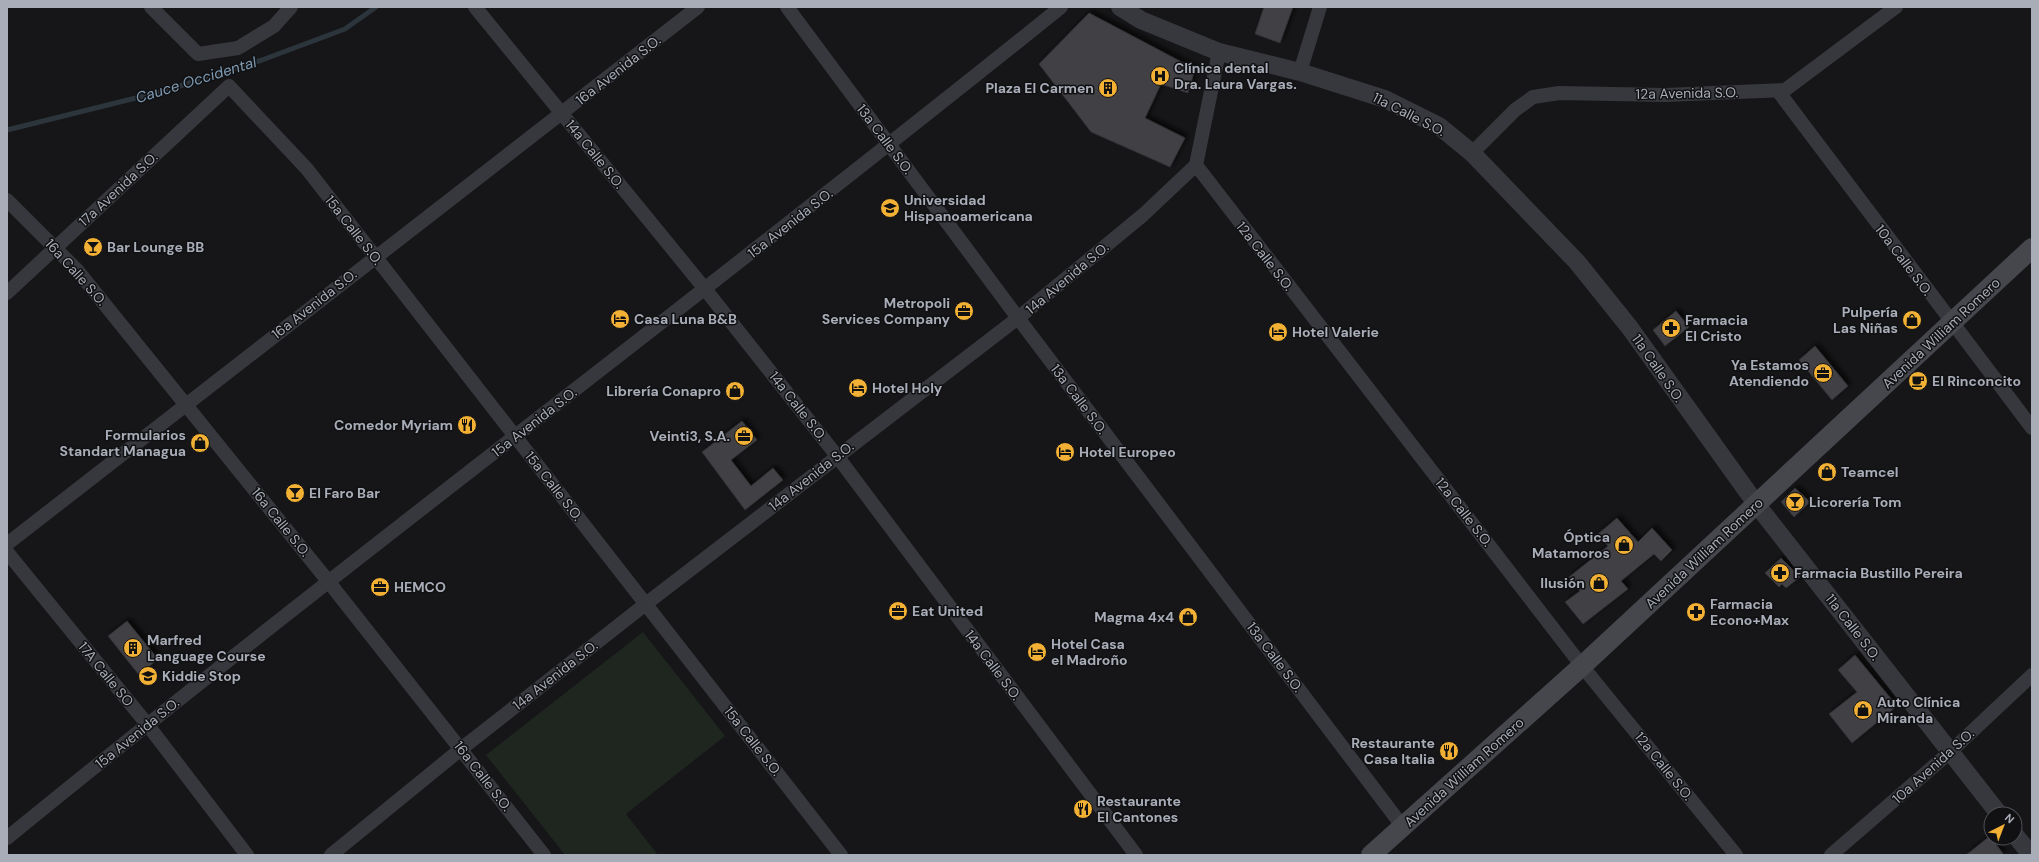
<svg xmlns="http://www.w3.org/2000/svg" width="2039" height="862" font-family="'DM Sans',sans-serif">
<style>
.green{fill:#1e261f}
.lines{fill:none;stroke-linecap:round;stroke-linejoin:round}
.stream{stroke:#2c353c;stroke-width:5}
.building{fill:#404145;stroke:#303034;filter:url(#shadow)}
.minor{stroke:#37383d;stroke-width:14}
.tertiary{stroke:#37383d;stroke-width:18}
.secondary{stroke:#45474d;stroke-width:20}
.labels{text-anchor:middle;stroke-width:3;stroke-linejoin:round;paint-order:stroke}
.poi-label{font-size:14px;font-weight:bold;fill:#a8adb8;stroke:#111113;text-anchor:start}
.street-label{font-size:14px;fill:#a8adb8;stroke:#111113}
.water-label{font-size:15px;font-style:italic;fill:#7f9bb3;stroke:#111113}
</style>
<defs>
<filter id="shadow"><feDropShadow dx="3.5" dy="-3.5" stdDeviation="2" flood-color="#0009"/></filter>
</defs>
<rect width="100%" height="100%" fill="#161618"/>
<!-- green -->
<path class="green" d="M643,632L725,736L626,814L658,855H565L486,755Z"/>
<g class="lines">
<!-- stream -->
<path class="stream" d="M7,130L164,91L262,60L345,29L376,7"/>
</g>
<!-- building -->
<path class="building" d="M1264,7H1293L1280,43L1255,34Z
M1089,13L1195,69L1188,93L1161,84L1145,118L1185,138L1170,167L1091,132L1039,64Z
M1676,311L1689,327L1665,346L1653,330Z
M1815,346L1848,386L1832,400L1799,360Z
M742,421L757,440L731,460L751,486L773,468L783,480L745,510L702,452Z
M1795,488L1810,502L1794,517L1781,502Z
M1617,518L1638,542L1652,528L1672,550L1661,561L1654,554L1621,581L1628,589L1583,624L1565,602L1580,591L1569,577L1608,546L1598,534Z
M1781,558L1800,577L1786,588L1782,584L1779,587L1765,573Z
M127,621L158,659L139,675L108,636Z
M1855,655L1897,706L1852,743L1829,714L1857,692L1838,670Z
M1990,836L2004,855H1966Z"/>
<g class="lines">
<!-- minor -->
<path class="minor" d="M151,7L198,54L238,48L274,26L291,7
M475,7L705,289L837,456L1136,855
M787,7L1018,318L1403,827
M1300,72L1320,7
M1778,91L2032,428
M1472,153L1515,110L1533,97L1559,93L1665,95L1785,90L1896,7
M1196,165L1582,666L1736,855
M7,200L77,270L328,581L544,855
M7,293L229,86L307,169L841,855
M7,544L698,7
M7,552L147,724L247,855
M7,838C354,555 713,288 1061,7
M331,855L461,749L647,603L1018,318L1143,215L1196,165L1219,52
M1831,855L1950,752L2032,675"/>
<!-- tertiary -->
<path class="tertiary" d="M1120,7L1141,20L1219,52L1300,72L1385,99L1439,126L1472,153L1577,262L1630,328L1757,505L1999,814
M2015,835L2031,855"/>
<!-- secondary -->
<path class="secondary" d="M1371,855L1582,666L2032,248"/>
</g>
<!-- icons -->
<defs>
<g id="hospital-disc" transform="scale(1)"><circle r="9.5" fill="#f2b134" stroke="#111113"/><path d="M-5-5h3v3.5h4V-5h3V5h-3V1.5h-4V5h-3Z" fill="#111"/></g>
<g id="building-disc" transform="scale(1)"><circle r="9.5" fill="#f2b134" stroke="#111113"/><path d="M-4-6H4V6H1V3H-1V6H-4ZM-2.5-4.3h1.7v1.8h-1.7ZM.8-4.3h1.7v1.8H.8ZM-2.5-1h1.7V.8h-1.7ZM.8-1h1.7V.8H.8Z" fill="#111"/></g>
<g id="university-disc" transform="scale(1)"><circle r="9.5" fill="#f2b134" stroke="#111113"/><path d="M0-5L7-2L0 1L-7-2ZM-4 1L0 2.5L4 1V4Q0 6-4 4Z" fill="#111"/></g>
<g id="bar-disc" transform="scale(1)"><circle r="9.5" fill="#f2b134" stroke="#111113"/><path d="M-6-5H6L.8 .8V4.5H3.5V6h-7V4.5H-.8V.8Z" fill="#111"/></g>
<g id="office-disc" transform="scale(1)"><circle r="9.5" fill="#f2b134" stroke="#111113"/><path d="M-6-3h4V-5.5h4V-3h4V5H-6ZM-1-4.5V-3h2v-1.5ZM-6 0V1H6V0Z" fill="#111"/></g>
<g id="hotel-disc" transform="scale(1)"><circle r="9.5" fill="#f2b134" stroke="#111113"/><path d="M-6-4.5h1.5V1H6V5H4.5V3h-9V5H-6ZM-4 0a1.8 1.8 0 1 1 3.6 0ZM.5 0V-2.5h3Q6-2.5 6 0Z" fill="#111"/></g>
<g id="shop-disc" transform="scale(1)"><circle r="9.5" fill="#f2b134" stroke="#111113"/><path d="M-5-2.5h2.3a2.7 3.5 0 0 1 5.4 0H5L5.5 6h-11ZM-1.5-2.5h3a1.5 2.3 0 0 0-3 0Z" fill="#111"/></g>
<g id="pharmacy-disc" transform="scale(1)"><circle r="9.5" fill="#f2b134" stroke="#111113"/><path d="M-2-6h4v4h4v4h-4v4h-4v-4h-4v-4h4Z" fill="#111"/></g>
<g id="cafe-disc" transform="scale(1)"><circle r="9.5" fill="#f2b134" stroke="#111113"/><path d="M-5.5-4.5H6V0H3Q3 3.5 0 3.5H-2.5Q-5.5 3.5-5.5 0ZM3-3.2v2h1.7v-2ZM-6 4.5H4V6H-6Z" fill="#111"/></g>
<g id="restaurant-disc" transform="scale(1)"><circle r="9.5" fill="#f2b134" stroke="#111113"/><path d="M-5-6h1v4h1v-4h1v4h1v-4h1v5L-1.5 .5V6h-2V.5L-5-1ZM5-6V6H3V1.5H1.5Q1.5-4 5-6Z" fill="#111"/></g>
<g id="school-disc" transform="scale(1)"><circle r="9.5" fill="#f2b134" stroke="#111113"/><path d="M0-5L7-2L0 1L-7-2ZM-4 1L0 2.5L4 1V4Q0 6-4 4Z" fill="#111"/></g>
</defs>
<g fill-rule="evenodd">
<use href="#hospital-disc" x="1160" y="76"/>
<use href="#building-disc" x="1108" y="88"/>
<use href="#university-disc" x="890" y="208"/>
<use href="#bar-disc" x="93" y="247"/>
<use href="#office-disc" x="964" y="311"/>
<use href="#hotel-disc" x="620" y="319"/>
<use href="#shop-disc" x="1912" y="320"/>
<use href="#pharmacy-disc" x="1671" y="328"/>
<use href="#hotel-disc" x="1278" y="332"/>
<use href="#office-disc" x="1823" y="373"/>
<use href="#cafe-disc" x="1918" y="381"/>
<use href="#hotel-disc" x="858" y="388"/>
<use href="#shop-disc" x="735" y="391"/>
<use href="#restaurant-disc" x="467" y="425"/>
<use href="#office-disc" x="744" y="436"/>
<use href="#shop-disc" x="200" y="443"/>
<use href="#hotel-disc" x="1065" y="452"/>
<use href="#shop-disc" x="1827" y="472"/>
<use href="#bar-disc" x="295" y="493"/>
<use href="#bar-disc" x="1795" y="502"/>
<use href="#shop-disc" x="1624" y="545"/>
<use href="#pharmacy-disc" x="1780" y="573"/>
<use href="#shop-disc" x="1599" y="583"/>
<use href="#office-disc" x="380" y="587"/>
<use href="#office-disc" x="898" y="611"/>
<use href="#pharmacy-disc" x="1696" y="612"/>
<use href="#shop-disc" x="1188" y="617"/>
<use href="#building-disc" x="133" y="648"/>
<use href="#hotel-disc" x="1037" y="652"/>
<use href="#school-disc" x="148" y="676"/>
<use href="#shop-disc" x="1863" y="710"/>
<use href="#restaurant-disc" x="1449" y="751"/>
<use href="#restaurant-disc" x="1083" y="809"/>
</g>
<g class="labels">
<!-- poi labels -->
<g class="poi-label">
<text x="1174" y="73">Clínica dental<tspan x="1174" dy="16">Dra. Laura Vargas.</tspan></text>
<text x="1094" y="93" text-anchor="end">Plaza El Carmen</text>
<text x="904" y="205">Universidad<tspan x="904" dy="16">Hispanoamericana</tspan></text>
<text x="107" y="252">Bar Lounge BB</text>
<text x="950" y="308" text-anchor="end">Metropoli<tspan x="950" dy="16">Services Company</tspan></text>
<text x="1898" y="317" text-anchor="end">Pulpería<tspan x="1898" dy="16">Las Niñas</tspan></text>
<text x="634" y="324">Casa Luna B&amp;B</text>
<text x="1685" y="325">Farmacia<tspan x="1685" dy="16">El Cristo</tspan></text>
<text x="1292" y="337">Hotel Valerie</text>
<text x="1809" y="370" text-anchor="end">Ya Estamos<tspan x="1809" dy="16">Atendiendo</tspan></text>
<text x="1932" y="386">El Rinconcito</text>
<text x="872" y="393">Hotel Holy</text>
<text x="721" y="396" text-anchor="end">Librería Conapro</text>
<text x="453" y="430" text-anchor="end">Comedor Myriam</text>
<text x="186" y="440" text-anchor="end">Formularios<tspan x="186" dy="16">Standart Managua</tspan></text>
<text x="730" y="441" text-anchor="end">Veinti3, S.A.</text>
<text x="1079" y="457">Hotel Europeo</text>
<text x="1841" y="477">Teamcel</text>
<text x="309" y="498">El Faro Bar</text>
<text x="1809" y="507">Licorería Tom</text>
<text x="1610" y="542" text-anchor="end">Óptica<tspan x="1610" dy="16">Matamoros</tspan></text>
<text x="1794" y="578">Farmacia Bustillo Pereira</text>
<text x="1585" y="588" text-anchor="end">Ilusión</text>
<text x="394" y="592">HEMCO</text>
<text x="1710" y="609">Farmacia<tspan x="1710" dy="16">Econo+Max</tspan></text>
<text x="912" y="616">Eat United</text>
<text x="1174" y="622" text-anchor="end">Magma 4x4</text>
<text x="147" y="645">Marfred<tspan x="147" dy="16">Language Course</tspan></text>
<text x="1051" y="649">Hotel Casa<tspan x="1051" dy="16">el Madroño</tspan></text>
<text x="162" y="681">Kiddie Stop</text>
<text x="1877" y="707">Auto Clínica<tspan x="1877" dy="16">Miranda</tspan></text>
<text x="1435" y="748" text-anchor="end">Restaurante<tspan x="1435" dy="16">Casa Italia</tspan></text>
<text x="1097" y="806">Restaurante<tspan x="1097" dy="16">El Cantones</tspan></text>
</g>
<!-- street labels -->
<g class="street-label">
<text transform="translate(618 70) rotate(-38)" y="5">16a Avenida S.O.</text>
<text transform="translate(1687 93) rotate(-1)" y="5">12a Avenida S.O.</text>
<text transform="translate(1409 114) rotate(27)" y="5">11a Calle S.O.</text>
<text transform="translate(885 139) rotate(53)" y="5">13a Calle S.O.</text>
<text transform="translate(595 154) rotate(51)" y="5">14a Calle S.O.</text>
<text transform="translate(118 189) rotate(-43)" y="5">17a Avenida S.O.</text>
<text transform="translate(790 223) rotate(-38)" y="5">15a Avenida S.O.</text>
<text transform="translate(354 230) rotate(52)" y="5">15a Calle S.O.</text>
<text transform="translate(1265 256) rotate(52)" y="5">12a Calle S.O.</text>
<text transform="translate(1904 260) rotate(53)" y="5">10a Calle S.O.</text>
<text transform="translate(76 272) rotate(48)" y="5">16a Calle S.O.</text>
<text transform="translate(1067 278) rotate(-40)" y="5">14a Avenida S.O.</text>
<text transform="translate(314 304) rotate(-38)" y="5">16a Avenida S.O.</text>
<text transform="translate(1941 333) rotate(-43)" y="5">Avenida William Romero</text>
<text transform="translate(1658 368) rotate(55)" y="5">11a Calle S.O.</text>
<text transform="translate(1079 399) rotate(53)" y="5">13a Calle S.O.</text>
<text transform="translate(798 406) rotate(52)" y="5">14a Calle S.O.</text>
<text transform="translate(534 422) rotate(-38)" y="5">15a Avenida S.O.</text>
<text transform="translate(811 476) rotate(-38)" y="5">14a Avenida S.O.</text>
<text transform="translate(554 486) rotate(52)" y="5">15a Calle S.O.</text>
<text transform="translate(1464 512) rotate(52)" y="5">12a Calle S.O.</text>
<text transform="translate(281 522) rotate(51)" y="5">16a Calle S.O.</text>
<text transform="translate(1704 553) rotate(-43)" y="5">Avenida William Romero</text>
<text transform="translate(1853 627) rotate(52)" y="5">11a Calle S.O.</text>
<text transform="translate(1275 657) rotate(53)" y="5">13a Calle S.O.</text>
<text transform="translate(993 665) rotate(53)" y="5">14a Calle S.O.</text>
<text transform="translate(106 674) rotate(51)" y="5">17A Calle SO</text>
<text transform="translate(555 675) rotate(-38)" y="5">14a Avenida S.O.</text>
<text transform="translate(137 733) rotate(-39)" y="5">15a Avenida S.O.</text>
<text transform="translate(753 741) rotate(52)" y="5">15a Calle S.O.</text>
<text transform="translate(1664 766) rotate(51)" y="5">12a Calle S.O.</text>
<text transform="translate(1933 766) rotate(-42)" y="5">10a Avenida S.O.</text>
<text transform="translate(1464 772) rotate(-42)" y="5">Avenida William Romero</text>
<text transform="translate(483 776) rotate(52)" y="5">16a Calle S.O.</text>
</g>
<!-- water labels -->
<g class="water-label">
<text transform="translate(196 80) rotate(-17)" y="5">Cauce Occidental</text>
</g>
</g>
<!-- border -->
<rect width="2039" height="862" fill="none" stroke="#a8adb8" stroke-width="16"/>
<!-- north arrow -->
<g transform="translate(2003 826) rotate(42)"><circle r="19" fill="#111113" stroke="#4d4f55"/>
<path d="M0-3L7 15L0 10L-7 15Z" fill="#f2b134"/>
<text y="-6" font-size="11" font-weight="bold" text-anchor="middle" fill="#a8adb8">N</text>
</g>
</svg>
